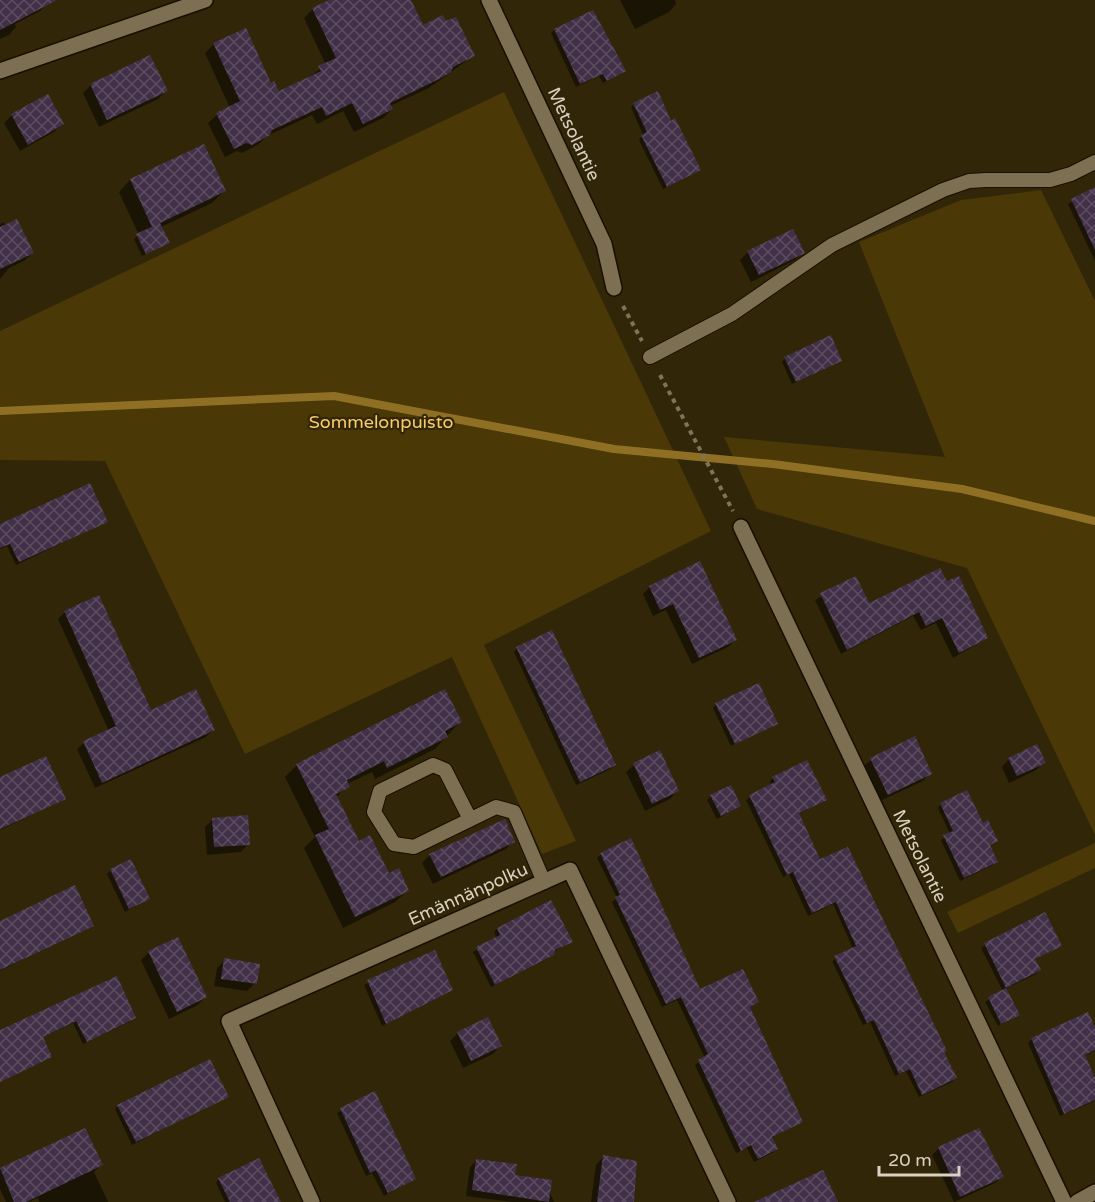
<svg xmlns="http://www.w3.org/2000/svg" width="1095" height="1202" font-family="'Varela Round',sans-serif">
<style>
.green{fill:#4b3807}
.shadow{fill:#0007}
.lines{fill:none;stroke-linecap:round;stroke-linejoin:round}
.stream{stroke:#8e6f24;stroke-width:8}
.building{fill:url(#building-cross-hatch)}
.lane-casing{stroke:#180f00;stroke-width:16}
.street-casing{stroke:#180f00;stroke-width:18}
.path{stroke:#7e745d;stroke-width:4;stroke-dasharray:4.5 4.5;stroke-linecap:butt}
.lane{stroke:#7d6f51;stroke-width:14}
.street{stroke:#7d6f51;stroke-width:15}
.labels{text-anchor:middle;stroke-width:4.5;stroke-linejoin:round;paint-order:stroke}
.street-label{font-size:18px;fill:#d9d1c1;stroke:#322609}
.park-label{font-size:18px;fill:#f8cc68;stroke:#322609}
</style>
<defs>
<pattern id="building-cross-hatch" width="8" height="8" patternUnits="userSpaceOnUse" patternTransform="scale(1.5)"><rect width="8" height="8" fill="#413048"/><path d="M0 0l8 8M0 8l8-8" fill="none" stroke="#5c4d61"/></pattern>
</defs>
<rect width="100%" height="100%" fill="#322609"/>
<!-- green -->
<path class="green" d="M504,92L711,531L484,645L576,841L542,854L452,657L245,754L105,461L0,460V331Z
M1041,190L1095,301V835L967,568L757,509L724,437L945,457L859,242L961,200Z
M1095,843V868L958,933L947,912Z"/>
<!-- shadow -->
<path class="shadow" d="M0,0H46L47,4L40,11L15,24L16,27L9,35L0,39Z
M333,0H410L423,27L473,56L429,88L390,106L392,109L383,118L354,132L343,111L317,124L312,115L267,136L259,144L242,153L237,151L225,157L208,123L217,115L230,108L205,53L214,44L278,93L310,76L326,65L304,18L313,9Z
M620,0H675L676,4L669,12L635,29Z
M554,30L624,71L603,83L599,76L576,87L551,33Z
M91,85L166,91L158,99L99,127L83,93Z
M634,104L670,123L699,170L695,173L663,189L639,140L643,135L631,107Z
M12,115L62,124L54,132L20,151L4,123Z
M203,146L224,191L212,203L161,227L168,243L142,256L134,239L139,235L119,192L130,180Z
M1095,189V261L1068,204Z
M3,222L32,253L24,261L9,268L0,279V224Z
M748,252L803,253L795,260L751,282L740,260Z
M785,358L841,361L792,384L782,362Z
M106,522L16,565L7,546L0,549V523L1,525Z
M855,578L869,605L946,583L987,638L953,658L936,623L921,630L913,616L841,654L815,600Z
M650,587L735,640L728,647L692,664L666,610L653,616L643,594Z
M99,597L151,712L213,730L206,737L95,788L77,749L84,743L109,731L58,619L65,612Z
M517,648L614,765L611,769L576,785L514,652Z
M716,704L776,723L731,746L713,708Z
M460,722L435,749L375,779L372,772L347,784L336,798L358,843L407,891L395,902L343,928L304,848L315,837L285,777L297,765Z
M1009,759L1044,762L1036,770L1009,783L1002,767Z
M871,760L930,773L923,781L880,801L863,767Z
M634,765L677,791L670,799L645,811L626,772Z
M0,776L1,778L64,799L0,830Z
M773,778L825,800L798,814L820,861L955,1078L952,1082L919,1097L906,1071L895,1076L870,1022L863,1025L832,961L853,949L833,904L808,916L789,874L783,877L746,800L772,786L770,781Z
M711,796L739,806L717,819L707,800Z
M941,804L982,825L996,841L989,846L996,862L993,865L960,881L941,840L950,834L938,808Z
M213,819L248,844L241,852L207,855L205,827Z
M513,841L506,849L433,884L422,863L430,855Z
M601,854L700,991L757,1002L749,1008L801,1122L771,1138L776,1149L772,1153L754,1162L747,1148L736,1153L695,1065L705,1058L677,1000L662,1007L612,902L617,898L597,858Z
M111,870L148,899L125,912L107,874Z
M0,923L92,925L0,971Z
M497,929L571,941L554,952L549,958L491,987L473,952L497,938L494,932Z
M985,945H1060L1034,960L1039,970L1036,974L1005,989L1018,1014L998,1026L985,1002L1003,991L981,948Z
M149,952L205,997L198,1005L169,1019L141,960Z
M434,952L451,990L382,1026L364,985Z
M225,960L255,983L247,991L214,986L217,968Z
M116,978L135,1018L131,1021L83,1044L73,1023L41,1038L50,1057L48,1059L0,1080V1032Z
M1095,1031V1051L1084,1056L1095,1082V1101L1060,1116L1028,1043L1032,1039Z
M458,1033L500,1046L493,1054L463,1068L450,1041Z
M374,1093L414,1179L384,1196L372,1173L366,1176L337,1113Z
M227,1096L132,1145L115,1109L118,1106Z
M85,1130L101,1165L94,1172L108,1202H39L38,1198L29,1202H6L0,1189V1170Z
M978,1130L1002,1177L995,1183L954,1202L932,1155L939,1148Z
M603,1157L632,1202H591L596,1165Z
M477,1160L514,1176L544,1180L554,1202H512L466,1196L470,1167Z
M219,1179L279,1202H225L216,1183Z"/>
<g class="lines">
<!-- stream -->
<path class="stream" d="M0,411L334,396L614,449L773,464L962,489L1095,521"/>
</g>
<!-- building -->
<path class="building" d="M0,0H57L0,30Z
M329,0H411L423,25L443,15L446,21L456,17L475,56L453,67L451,72L439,79L390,103L393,109L363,124L352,103L326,116L322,107L272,130L270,135L252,145L246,143L234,149L216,113L240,101L213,43L246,28L271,83L274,81L279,91L321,71L318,66L336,58L312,8Z
M593,10L626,71L607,81L603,74L580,84L554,29Z
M150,55L168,91L107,120L90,84Z
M658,91L671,121L675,118L701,170L667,187L641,135L647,132L633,103Z
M48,94L64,124L28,145L11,114Z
M204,144L226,191L152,227L130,179Z
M1095,187V250L1071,199Z
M17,219L34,253L0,269V227Z
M160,223L170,243L146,254L136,234Z
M793,229L805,253L759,275L747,251Z
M831,335L842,361L796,382L784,357Z
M90,483L108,522L19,562L10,544L0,548V524Z
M700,561L737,640L699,658L673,604L660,610L649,586Z
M940,568L947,581L959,576L988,638L959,653L942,618L926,626L919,612L847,650L820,593L856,576L869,603Z
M99,595L151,710L196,689L215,730L102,783L83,741L116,726L64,611Z
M552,630L616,765L580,782L516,647Z
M759,683L778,724L735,744L715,703Z
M445,689L462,722L445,731L448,737L387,768L384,761L347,780L350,787L336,794L359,841L370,835L389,873L399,868L409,891L355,917L315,835L329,829L296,764Z
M915,736L932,774L888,795L870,758Z
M1037,744L1046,763L1017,776L1008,758Z
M660,750L679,791L652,804L633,763Z
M46,756L66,799L0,829V777Z
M807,760L827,800L799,813L820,859L848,847L947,1051L944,1052L957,1078L922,1095L910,1069L899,1074L874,1020L867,1023L834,956L856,946L836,902L812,913L793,872L787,875L749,795L775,782L772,777Z
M731,785L741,806L721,816L710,795Z
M967,790L983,823L988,820L998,841L990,845L998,862L964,878L943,835L953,831L940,803Z
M248,815L250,845L214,847L212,818Z
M505,819L515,842L441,877L429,854Z
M631,838L700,989L743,969L759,1002L750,1007L803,1122L772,1137L778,1149L758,1159L751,1145L741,1151L698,1060L708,1054L681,997L666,1004L615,897L620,895L600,853Z
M131,859L150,899L129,909L110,869Z
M75,885L94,926L0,970V921Z
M551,900L573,942L555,950L554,955L495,985L476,947L500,935L497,928Z
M1045,912L1062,946L1035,959L1041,970L1006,988L984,943Z
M178,937L207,997L177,1012L148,951Z
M435,950L453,990L386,1024L367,980Z
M224,958L260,964L257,984L221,979Z
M117,976L136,1018L87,1042L76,1021L43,1037L52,1057L0,1082V1030Z
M1006,988L1020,1015L1001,1024L988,997Z
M1088,1012L1095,1027V1050L1085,1055L1095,1078V1100L1064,1114L1031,1038Z
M488,1017L502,1046L471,1061L457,1032Z
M210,1059L229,1097L136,1142L117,1105Z
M375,1091L416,1179L388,1193L376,1170L370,1173L340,1108Z
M85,1128L103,1165L26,1202H14L0,1168Z
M979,1128L1004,1177L960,1197L938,1147Z
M603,1155L637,1161L634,1202H597Z
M259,1158L281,1202H230L218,1178Z
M476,1159L517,1164L515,1175L552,1180L549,1202L472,1190Z
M823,1170L838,1202H754Z"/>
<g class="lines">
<!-- lane casing -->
<g class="lane-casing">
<path id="lane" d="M650,357L732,314L832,245L943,190L969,181L986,180H1050L1071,174L1095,162
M470,819L445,770L433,765L380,791L374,812L394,844L414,847L496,807L514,812L544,882"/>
</g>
<!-- street casing -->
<g class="street-casing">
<path id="street" d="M489,0L604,244L614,288
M0,71L205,0
M741,527L1064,1202
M312,1202L229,1021L570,870L728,1202
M1077,1202L1095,1192"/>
</g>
<!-- path -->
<path class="path" d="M623,306L642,341
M660,375L733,511"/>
<!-- lane -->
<use href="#lane" class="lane"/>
<!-- street -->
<use href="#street" class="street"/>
</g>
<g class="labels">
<!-- street labels -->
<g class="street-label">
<text transform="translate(574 134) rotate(65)" y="6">Metsolantie</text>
<text transform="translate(920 856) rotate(64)" y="6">Metsolantie</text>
<text transform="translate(468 894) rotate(-24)" y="6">Emännänpolku</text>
</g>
<!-- park labels -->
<g class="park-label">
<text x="381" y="428">Sommelonpuisto</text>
</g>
</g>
<!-- scale -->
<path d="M879 1166v9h80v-9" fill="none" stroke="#d9d1c1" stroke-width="3"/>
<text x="888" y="1166" font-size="18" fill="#d9d1c1" stroke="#322609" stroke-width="4.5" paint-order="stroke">20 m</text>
</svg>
